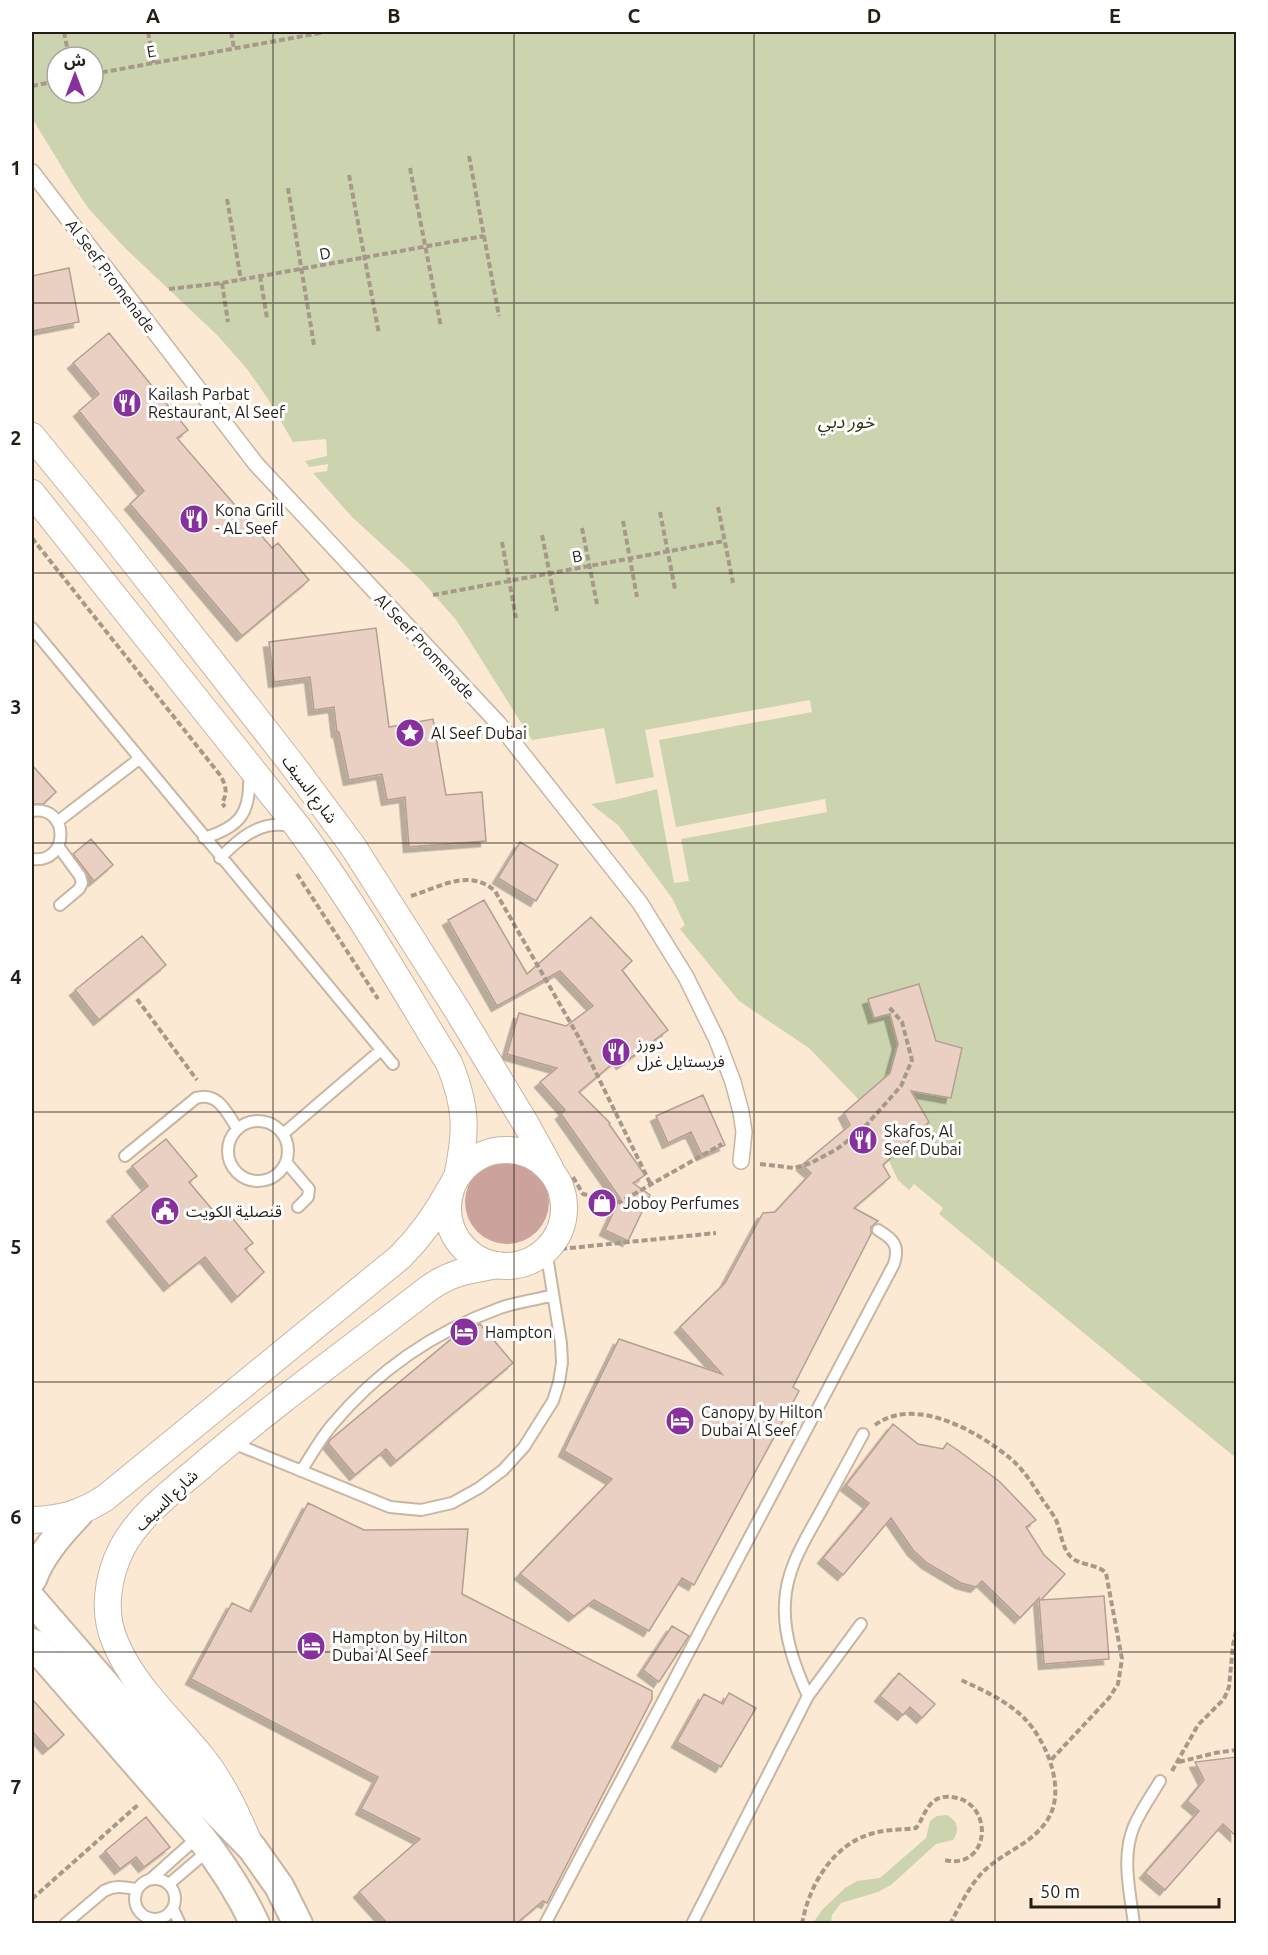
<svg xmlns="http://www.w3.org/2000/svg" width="1268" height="1955" font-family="Ubuntu,'Noto Sans Arabic',sans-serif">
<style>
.forest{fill:#cca29c}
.water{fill:#ccd4af;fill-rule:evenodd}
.pier{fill:#fbe9d4}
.building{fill:#e9d0c3;stroke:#b69e91;stroke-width:1.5;filter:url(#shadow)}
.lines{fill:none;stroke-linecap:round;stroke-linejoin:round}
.service-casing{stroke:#c7b6a2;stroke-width:14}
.pedestrian-casing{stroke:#c7b6a2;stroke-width:18}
.tertiary-casing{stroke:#c7b6a2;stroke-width:28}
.secondary-casing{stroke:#c7b6a2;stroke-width:32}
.path{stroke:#a69989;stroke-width:4;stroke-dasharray:6 3;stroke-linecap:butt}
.service{stroke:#fff;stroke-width:10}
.pedestrian{stroke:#fff;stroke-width:15}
.tertiary{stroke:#fff;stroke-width:26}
.secondary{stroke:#fff;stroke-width:28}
.grid{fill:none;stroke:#241e16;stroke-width:1.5;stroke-opacity:0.55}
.labels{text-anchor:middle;stroke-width:6;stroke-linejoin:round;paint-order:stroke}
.street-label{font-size:16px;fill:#241e16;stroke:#fff}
.poi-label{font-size:16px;fill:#241e16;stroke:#fff;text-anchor:start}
.water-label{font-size:18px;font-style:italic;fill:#2d3407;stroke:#fff}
.neatline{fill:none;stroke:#241e16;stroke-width:2}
.grid-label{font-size:20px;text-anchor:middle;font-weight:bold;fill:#241e16}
</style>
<defs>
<filter id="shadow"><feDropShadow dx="-5.5" dy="5.5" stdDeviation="0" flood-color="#0004"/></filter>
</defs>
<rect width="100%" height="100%" fill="#fbe9d4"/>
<!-- forest -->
<path class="forest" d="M465 1202a42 42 0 1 1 84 0a42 42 0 1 1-84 0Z"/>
<!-- water -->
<path class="water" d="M32,32H1236V1458L939,1214L943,1208L914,1184L909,1190L898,1180L862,1103L809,1048L739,1001L680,929L685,925L672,898L618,825L591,804L619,799L604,728L532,740L457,621L422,581L352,517L313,473L327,471L328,464L309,467L305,461L327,456L326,439L293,442L268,399L247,369L218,336L124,247L89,209L74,187L32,118ZM57,57H93V93H57Z
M947,1815C958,1821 960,1830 953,1840L936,1844L891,1885L878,1892L841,1903L832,1915L831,1923H813L822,1910L845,1888L857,1881L880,1878L926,1838L930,1821L937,1816Z"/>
<!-- pier -->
<path class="pier" d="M810,700L812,712L659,740L676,827L825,799L827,812L681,839L689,881L674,883L657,789L619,799L616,784L654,777L645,730Z"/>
<!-- building -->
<path class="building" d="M69,268L79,322L32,331V276Z
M109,333L188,430L177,438L272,548L278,543L309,580L242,636L130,504L144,491L79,411L99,394L73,363Z
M376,628L389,727L433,719L446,795L482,792L486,841L409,847L405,797L387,800L382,774L349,780L339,732H337L334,707L314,710L310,677L274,682L269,642Z
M32,765L56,792L43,804H32Z
M91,839L113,865L94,881L73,854Z
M520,842L558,865L536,901L498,878Z
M484,900L527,974L591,917L632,961L622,970L668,1030L622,1064L618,1059L579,1092L610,1123L609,1124L645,1175L633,1183L650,1195L628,1241L605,1230L620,1198L561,1114L565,1110L540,1082L557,1068L507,1054L519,1013L566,1026L593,1006L560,971L497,1006L448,920Z
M142,936L166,965L99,1020L75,990Z
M919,984L936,1041L962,1048L951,1098L911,1091L929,1122L883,1165L890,1177L854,1208L878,1221L871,1227V1234L793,1387L799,1391L694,1585L682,1578L649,1631L594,1600L574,1616L520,1574L612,1479L564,1451L619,1339L722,1374L680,1327L725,1283L763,1213L775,1212L811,1173L802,1165L850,1125L844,1113L890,1073L898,1044L890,1014L874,1018L868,999Z
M703,1095L725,1145L702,1155L691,1132L668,1143L656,1116Z
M166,1139L197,1176L189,1182L216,1214L224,1208L253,1243L245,1249L264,1272L237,1297L205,1257L169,1286L112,1216L148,1186L132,1166Z
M480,1324L513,1363L396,1461L386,1449L355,1475L328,1443L330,1440L456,1335Z
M893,1424L918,1444L943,1449L947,1443L959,1451L1000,1482L1024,1507L1036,1520L1026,1527L1044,1555L1065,1574L1041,1600L1104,1596L1109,1659L1044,1664L1039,1598L1020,1618L982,1581L976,1587L961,1583L927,1563L913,1550L891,1518L843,1575L823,1558L869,1503L846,1485Z
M308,1503L364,1530L468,1529L462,1594L652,1691V1699L547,1903L543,1901L517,1923H387L359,1892L420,1839L361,1809L378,1777L191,1679L232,1603L251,1612Z
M672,1626L689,1636L659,1682L643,1670Z
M899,1673L935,1704L922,1718L910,1707L903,1715L880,1696Z
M729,1693L756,1708L721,1767L677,1742L704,1694L723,1704Z
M32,1699L64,1735L48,1749L32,1731Z
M1236,1757V1836L1223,1824L1165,1890L1145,1873L1199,1811L1187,1801L1204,1780L1195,1762Z
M146,1817L170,1847L144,1867L136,1857L120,1869L105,1851Z"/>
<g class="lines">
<!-- service casing -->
<g class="service-casing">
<path id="service" d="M32,628L393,1064
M32,811C70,805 70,864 32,859
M57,822L139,759
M204,838C240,827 251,813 249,775
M58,846L80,876L82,883L79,889L60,905
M220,858C235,843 252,827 273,825C280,824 287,825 293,826
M228 1151a30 30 0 1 1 60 0a30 30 0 1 1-60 0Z
M283,1134L381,1050
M125,1156L196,1098C218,1091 227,1113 237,1128
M286,1162L309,1189L308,1197L298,1207
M233,1443L390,1507L421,1510L452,1503L479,1488L503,1470L524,1447L553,1401L559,1382L562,1363L561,1343L546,1250
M301,1471C311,1456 320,1439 332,1425C377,1371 433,1332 500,1308C517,1302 536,1300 553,1295
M808,1696C795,1667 783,1635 785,1603C786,1569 805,1540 821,1511C835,1485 849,1460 863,1434
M135 1899a20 20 0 1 1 40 0a20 20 0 1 1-40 0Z
M151,1879L199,1836
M169,1884L210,1849
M173,1909L180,1924
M65,1924L104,1891C115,1885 124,1887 136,1889
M545,1924L894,1264C900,1245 893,1239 878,1230
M692,1924L808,1696L861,1624
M1134,1924C1130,1892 1121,1857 1134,1826C1141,1810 1151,1796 1160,1781"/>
</g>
<!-- pedestrian casing -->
<g class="pedestrian-casing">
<path id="pedestrian" d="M32,172L256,464L498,723L640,903L686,977L717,1040L733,1082L741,1112L744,1132L741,1161"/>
</g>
<!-- tertiary casing -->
<g class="tertiary-casing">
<path id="tertiary" d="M32,436L108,529L291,763L352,845L459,1013L527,1126L550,1168
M32,493L297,826C353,901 400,983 449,1063C467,1107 467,1131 457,1177
M448 1208a58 58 0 1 1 116 0a58 58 0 1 1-116 0Z
M32,1520C61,1519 80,1514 105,1498L400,1257C420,1237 436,1215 450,1189
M249,1843C236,1812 222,1782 201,1756C172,1720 134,1687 116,1644C102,1614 107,1577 122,1548C138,1517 171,1492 197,1470C271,1406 352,1348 429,1288C454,1271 470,1270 498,1265"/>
</g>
<!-- secondary casing -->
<g class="secondary-casing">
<path id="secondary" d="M32,1579C41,1554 60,1533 78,1514
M32,1600L207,1802L252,1848L279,1886L298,1924
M32,1643L199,1835C221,1863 240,1892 255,1924"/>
</g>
<!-- path -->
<path class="path" d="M64,32L69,57
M148,32L154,63
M231,32L234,48
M93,74L320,33V32
M32,86L57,81
M469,156L499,316
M410,168L441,327
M349,175L379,334
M288,188L314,345
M227,199L241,280
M260,276L267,318
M222,283L228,322
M169,289L222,283L484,236
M718,507L733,583
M660,512L675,589
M623,521L637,597
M582,528L597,604
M542,535L557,611
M32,538L220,775C226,785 228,793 222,803L225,807
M502,542L516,618
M433,595L724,541
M297,874L378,999
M411,896C440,887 469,868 495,891L578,1036L651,1185
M137,999L197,1080
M760,1164L794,1168L811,1163L837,1149L862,1130L901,1086L912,1060L902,1022L888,1006
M573,1177L583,1194L620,1202L722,1144
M561,1249L716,1233
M875,1425C915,1395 979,1432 1011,1459C1023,1469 1034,1486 1042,1499C1046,1505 1051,1511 1055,1518C1061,1529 1061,1546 1070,1556C1079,1566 1096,1563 1106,1573L1122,1659L1118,1684L1109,1698L1051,1760
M1179,1762L1215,1753L1236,1750
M1172,1771L1198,1725L1224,1699L1229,1687L1233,1645L1236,1631
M32,1899L139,1804
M802,1924C809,1884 834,1843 874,1833C888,1829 903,1830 916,1828C923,1819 925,1808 934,1801C939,1797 946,1796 952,1797C995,1802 991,1871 944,1860
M950,1924C960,1906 970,1884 985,1870C1004,1852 1031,1844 1046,1822C1068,1792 1047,1741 1024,1718C1007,1701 983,1690 961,1680"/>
<!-- service -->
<use href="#service" class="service"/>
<!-- pedestrian -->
<use href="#pedestrian" class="pedestrian"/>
<!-- tertiary -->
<use href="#tertiary" class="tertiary"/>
<!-- secondary -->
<use href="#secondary" class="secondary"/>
</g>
<!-- grid -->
<path class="grid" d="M273,32V1924M514,32V1924M754,32V1924M995,32V1924M32,303H1236M32,573H1236M32,843H1236M32,1112H1236M32,1382H1236M32,1652H1236"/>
<!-- icons -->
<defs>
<g id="restaurant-disc" transform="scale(1.5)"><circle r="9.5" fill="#87309e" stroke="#fff"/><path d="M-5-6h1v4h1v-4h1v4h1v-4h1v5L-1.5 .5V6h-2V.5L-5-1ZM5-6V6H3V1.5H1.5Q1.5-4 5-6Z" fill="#fff"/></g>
<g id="sight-disc" transform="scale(1.5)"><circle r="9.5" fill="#87309e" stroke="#fff"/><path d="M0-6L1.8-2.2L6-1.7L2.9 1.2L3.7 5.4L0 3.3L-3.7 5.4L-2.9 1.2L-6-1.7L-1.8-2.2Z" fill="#fff"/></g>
<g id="shop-disc" transform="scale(1.5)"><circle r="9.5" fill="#87309e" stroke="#fff"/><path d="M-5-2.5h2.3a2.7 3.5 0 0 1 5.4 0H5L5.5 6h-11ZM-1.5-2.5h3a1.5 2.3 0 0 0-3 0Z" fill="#fff"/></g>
<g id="civic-disc" transform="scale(1.5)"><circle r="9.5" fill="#87309e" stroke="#fff"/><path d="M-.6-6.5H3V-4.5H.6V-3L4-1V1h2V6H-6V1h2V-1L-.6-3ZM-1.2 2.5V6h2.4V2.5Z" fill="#fff"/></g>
<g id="hotel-disc" transform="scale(1.5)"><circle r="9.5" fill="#87309e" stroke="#fff"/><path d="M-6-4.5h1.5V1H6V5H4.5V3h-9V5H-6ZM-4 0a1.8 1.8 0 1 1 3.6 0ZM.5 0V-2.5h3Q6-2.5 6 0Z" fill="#fff"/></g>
</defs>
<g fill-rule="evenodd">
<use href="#restaurant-disc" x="127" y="403"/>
<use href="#restaurant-disc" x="194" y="519"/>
<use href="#sight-disc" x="410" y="733"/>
<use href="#restaurant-disc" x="616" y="1052"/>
<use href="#restaurant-disc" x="863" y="1140"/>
<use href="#shop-disc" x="602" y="1203"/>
<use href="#civic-disc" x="165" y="1211"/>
<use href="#hotel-disc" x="464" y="1332"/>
<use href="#hotel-disc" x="680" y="1421"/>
<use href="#hotel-disc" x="311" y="1646"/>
</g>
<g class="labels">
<!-- street labels -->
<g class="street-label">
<text transform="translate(151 51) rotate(-10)" y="6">E</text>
<text transform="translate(325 253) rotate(-10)" y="6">D</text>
<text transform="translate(111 276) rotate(53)" y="6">Al Seef Promenade</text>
<text transform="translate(577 556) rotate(-11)" y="6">B</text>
<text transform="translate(425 646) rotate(47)" y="6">Al Seef Promenade</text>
<text transform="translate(310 789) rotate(53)" y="6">شارع السيف</text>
<text transform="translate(166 1500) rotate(-44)" y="6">شارع السيف</text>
</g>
<!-- poi labels -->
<g class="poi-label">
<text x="148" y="400">Kailash Parbat<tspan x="148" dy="18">Restaurant, Al Seef</tspan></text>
<text x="215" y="516">Kona Grill<tspan x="215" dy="18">- AL Seef</tspan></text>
<text x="431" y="739">Al Seef Dubai</text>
<text x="637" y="1049">دورز<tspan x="637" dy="18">فريستايل غرل</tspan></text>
<text x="884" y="1137">Skafos, Al<tspan x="884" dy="18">Seef Dubai</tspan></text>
<text x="623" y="1209">Joboy Perfumes</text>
<text x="186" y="1217">قنصلية الكويت</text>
<text x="485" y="1338">Hampton</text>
<text x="701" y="1418">Canopy by Hilton<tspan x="701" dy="18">Dubai Al Seef</tspan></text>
<text x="332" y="1643">Hampton by Hilton<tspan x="332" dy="18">Dubai Al Seef</tspan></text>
</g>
<!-- water labels -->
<g class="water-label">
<text x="846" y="428">خور دبي</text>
</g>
</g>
<!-- border -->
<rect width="1268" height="1955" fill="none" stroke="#ffffff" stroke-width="66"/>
<!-- north arrow -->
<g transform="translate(75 75)"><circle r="28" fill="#ffffff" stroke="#a7a5a2" stroke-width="1.5"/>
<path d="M0-4.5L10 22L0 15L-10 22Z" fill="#87309e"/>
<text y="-9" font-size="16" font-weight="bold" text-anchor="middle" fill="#241e16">ش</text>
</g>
<!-- scale -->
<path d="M1031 1898v9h188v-9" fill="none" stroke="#241e16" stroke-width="3"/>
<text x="1040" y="1898" font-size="18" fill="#241e16" stroke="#ffffff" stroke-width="4.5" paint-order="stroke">50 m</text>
<rect x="33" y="33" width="1202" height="1889" class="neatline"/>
<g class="grid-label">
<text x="153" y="23">A</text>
<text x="394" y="23">B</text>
<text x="634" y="23">C</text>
<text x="874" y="23">D</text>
<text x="1115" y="23">E</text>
<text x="16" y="175">1</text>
<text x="16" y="445">2</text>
<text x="16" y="714">3</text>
<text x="16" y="984">4</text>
<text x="16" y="1254">5</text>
<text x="16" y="1524">6</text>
<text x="16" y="1794">7</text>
</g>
</svg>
